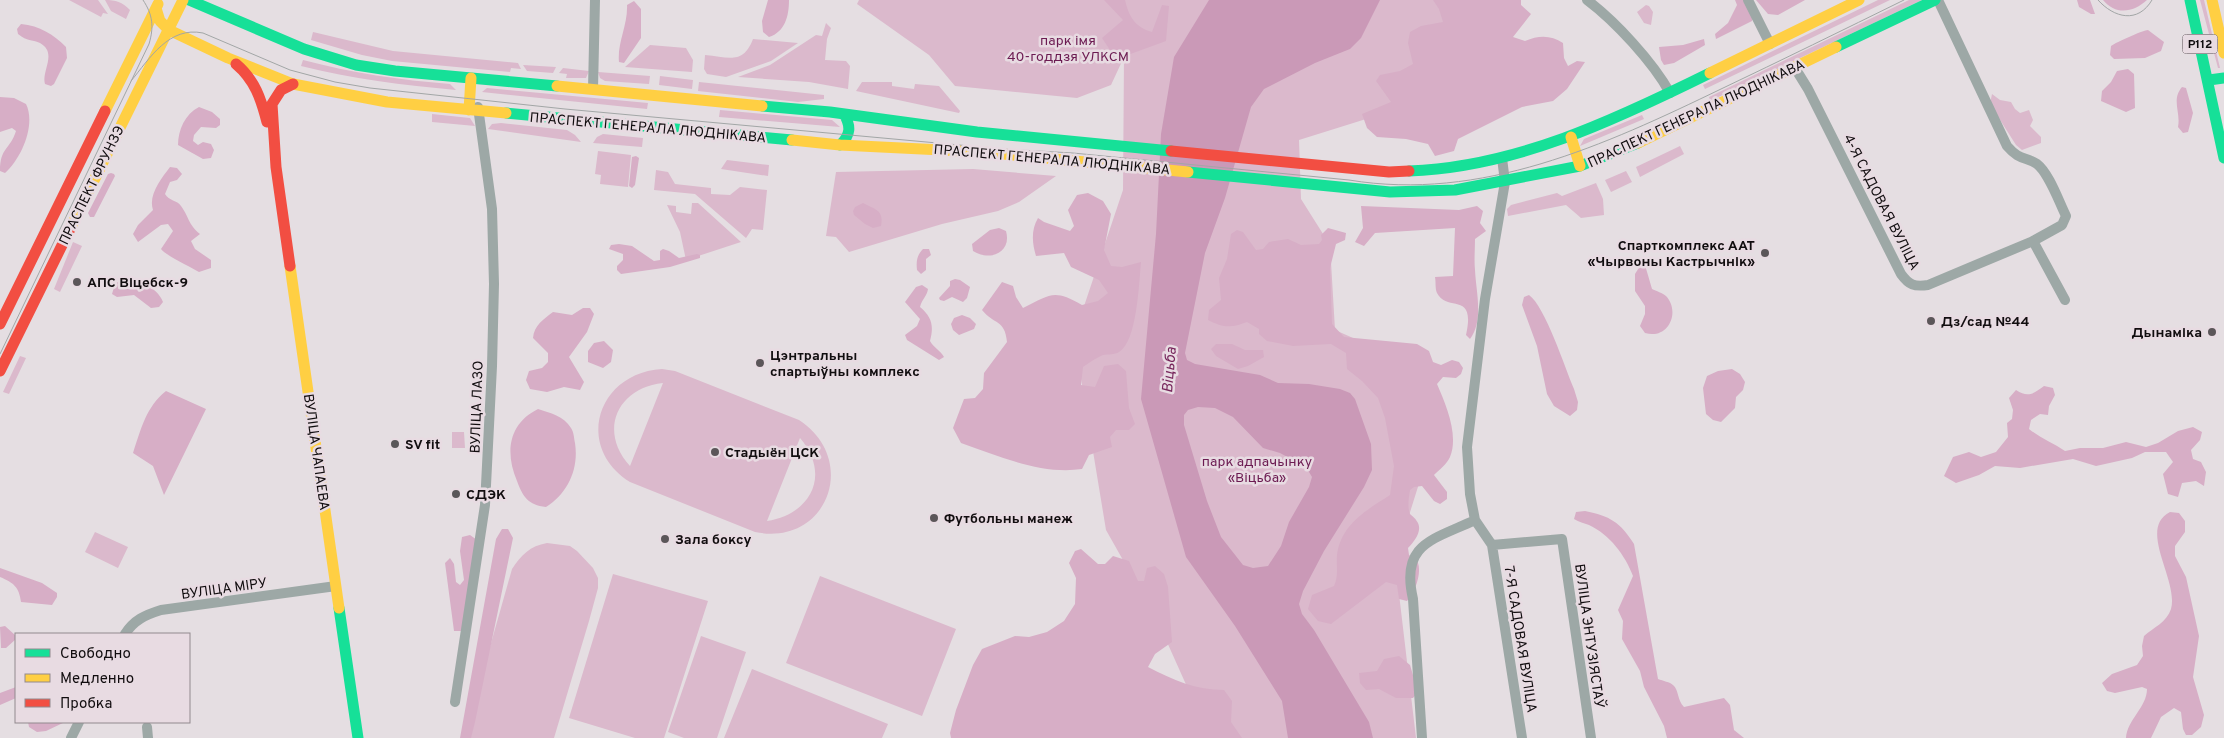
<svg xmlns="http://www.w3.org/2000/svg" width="2224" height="738" font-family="Overpass,sans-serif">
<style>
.green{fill:#dbb9cc;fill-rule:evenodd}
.forest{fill:#d7aec6}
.water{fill:#ca99b7;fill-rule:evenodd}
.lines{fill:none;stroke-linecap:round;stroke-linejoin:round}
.street{stroke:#9da8a6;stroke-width:10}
.fast{stroke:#16e098;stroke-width:11}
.slow{stroke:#ffcf43;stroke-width:11}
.jam{stroke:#f24e42;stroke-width:11}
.tram{stroke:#a2a6a6;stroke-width:1}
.poi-dot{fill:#5b5659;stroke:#e8dbe2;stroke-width:2}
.labels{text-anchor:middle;stroke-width:5;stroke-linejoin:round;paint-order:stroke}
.shield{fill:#e8dbe2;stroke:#524b4e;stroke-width:1}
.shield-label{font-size:12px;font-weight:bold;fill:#110d0f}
.park-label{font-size:14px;fill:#6c1b52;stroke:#e8dbe2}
.street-label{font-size:14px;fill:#110d0f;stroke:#e8dbe2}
.poi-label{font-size:14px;font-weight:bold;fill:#110d0f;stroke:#e8dbe2;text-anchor:start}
.water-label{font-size:15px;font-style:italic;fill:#77265c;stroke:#e8dbe2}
</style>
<rect width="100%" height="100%" fill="#e5dee2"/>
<!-- green -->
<path class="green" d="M69,0H98L108,14L103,13L101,17Z
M105,0C116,0 122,2 130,10L126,19L111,11Z
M859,0H1450L1442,56L1398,109L1299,140L1301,199L1330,245L1335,330L1389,354L1433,439L1395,560L1416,738H1210L1158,622L1106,530L1074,336L1123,190L1124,57L1111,85L1077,98L955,86L929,55L857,4Z
M1878,0H1890L1705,89L1703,85Z
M1909,0H1922L1710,101L1709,97Z
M2200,0H2204L2220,68H2218Z
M1646,5L1649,6L1653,12L1651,25L1644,23L1637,12Z
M826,23L831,28L827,39L825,60L846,61L850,66L848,89L809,82L738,77L770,65L816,35L822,36Z
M313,32L393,51L518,63L521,69L511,68L510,72L392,61L362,55L311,40Z
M753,39L798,43L771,61L726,77L707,74L704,69L705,55C729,57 743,65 753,39Z
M650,45L686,48L693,60L692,72L625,67Z
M303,60C352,73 400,80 450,84L456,90C403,85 352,79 301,66Z
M523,65L556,67L553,73L527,71Z
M563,68L589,71L586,78H566L567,74L559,73Z
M598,72L650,76L649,84L605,81L600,78Z
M660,76L693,80L692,89L659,85Z
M699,82L824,95V99L798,102L698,91Z
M862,82H892V86L914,89L915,84L939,86L960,111L959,113L856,91Z
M487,88L648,103L647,109L482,92Z
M1992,94L2000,100L2011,102L2015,109L2020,113L2029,110L2033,120L2030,126L2041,137V143L2022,150L2016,145L1990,104Z
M720,110L832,120L840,127L719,117Z
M432,114L470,118L475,126L432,122Z
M1642,115L1644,119L1580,146L1584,139Z
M501,123L567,130L575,135L581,142L488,129L492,124Z
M603,134L643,138L642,147L593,143L597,137Z
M1680,146L1684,154L1640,177L1636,167Z
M598,151L631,155L628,187L600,184L601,175L595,174Z
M727,160L769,165L768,176L721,169Z
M973,169L1056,176L1019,202L998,211L942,224L849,252L836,237L826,236L836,172Z
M656,170L668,172L675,184L711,188V194L730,195L740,187L767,190L763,230L752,229L746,238L695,194L654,190Z
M1626,171L1632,182L1611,192L1605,180Z
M1596,183L1603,199L1604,215L1581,218L1566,205L1508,216L1507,209L1511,205L1557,193L1562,196Z
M692,203H698L741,242L686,260L680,232L667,205L676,206V212L691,214Z
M73,242L82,246L60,292L54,289Z
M20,356L26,358L9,394L3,392Z
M662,369L675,371L799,420C860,460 827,547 755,532L630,482C574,447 597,373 662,369ZM663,383L630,466C598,431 617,388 663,383ZM800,438C831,474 812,514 767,521Z
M452,432H464L465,448H452Z
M95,532L128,547L118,568L85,552Z
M547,543L570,546L577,551L593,568L598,578V588L589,621L554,738H466L469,721L512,569C521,555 530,546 547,543Z
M613,574L708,601L664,738H635L569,718Z
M820,576L956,629L922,716L786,663Z
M701,636L746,652L717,738H684L668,732Z
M752,669L888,724L882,738H724Z"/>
<!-- forest -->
<path class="forest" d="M768,0H789C789,16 785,32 769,37L763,32L762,21Z
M1104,0H1125C1129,17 1135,27 1152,32L1162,5L1169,6L1166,41L1125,56H1114L1102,38L1123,20Z
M1433,0H1521V5L1531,14L1513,37L1525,41C1539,35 1551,35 1563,43L1564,58L1568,66L1577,61L1585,62L1567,89L1553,101L1522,107L1458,139L1454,151L1435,156L1428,144L1406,139L1377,137L1367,128L1362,114L1391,102L1376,81L1380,75L1400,71L1413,64L1408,43L1410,32L1421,26L1443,22L1439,9Z
M1735,0H1745L1753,14L1752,21L1716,39L1715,34L1728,23L1737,5Z
M1756,0H1805L1778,15L1768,14Z
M2077,0H2090L2095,14H2091L2079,7Z
M2103,0H2147C2134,12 2116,16 2103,0Z
M634,1L641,9V38L624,63L619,62C617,43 628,25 627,5Z
M21,24C40,26 53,34 66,47L67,58L54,84L51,86L45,84C41,71 58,53 40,43C31,39 28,42 18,34L17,29Z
M2148,30L2164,42L2161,51L2145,58L2114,59L2110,55L2111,46C2117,42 2141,31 2148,30Z
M1704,39L1705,45L1674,63L1664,65L1661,60L1659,47L1683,45Z
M2128,69L2134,74L2135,108L2126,112L2101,101L2102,91L2111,82L2117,71Z
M2182,87L2186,88L2193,113L2188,132L2183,133L2178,127C2181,112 2171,100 2182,87Z
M0,97L14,98L26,104C36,124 22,158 5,173L0,171C0,147 10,150 16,131L12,128L0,132Z
M199,107L212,112L220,119V125L216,128L201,127L194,135L193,141L198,145L203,142L211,144L214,150L211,158L203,159L178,145C178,130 185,114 199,107Z
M636,156L639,158L635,185L632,188L629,186L632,157Z
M170,167L177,168L182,174L177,180L170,182L165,194C169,201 177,200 181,206C189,217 188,224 200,234L191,241L195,249L211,260V268L199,272C191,267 165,255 161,249L173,231L168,224L161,225L138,242L133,234L138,225L153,210C148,195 161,179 170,167Z
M111,173L114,174L115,176L94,217H90L88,213L108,174Z
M1088,193L1103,201L1111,214L1104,250L1111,266L1122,267L1141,262C1139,283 1137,342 1119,352C1115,355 1108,354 1103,355C1096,358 1090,362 1083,367L1081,385L1095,387L1104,366L1118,364L1126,371L1129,408L1135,424L1129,430H1116L1110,437L1112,447L1089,455L1082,469C1041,475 999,456 961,443L953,428L964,399L975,398L983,389L984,373L1007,342C1005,319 994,325 982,310L1002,282L1013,286L1016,297L1023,308C1050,295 1053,288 1082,305L1098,301L1108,293L1099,280L1071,267L1064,253L1036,256C1032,243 1031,230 1038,218L1044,222L1070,231L1074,226L1068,210L1077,195Z
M863,203C876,210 884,210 881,226L873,228L865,224L854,215L853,211L855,207Z
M1361,206L1459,210L1477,206L1483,211L1480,223L1486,231L1475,239C1475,249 1474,260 1475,270C1476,292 1484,320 1470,339L1466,335C1476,290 1447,313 1437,293C1435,289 1436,282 1435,277L1453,276L1455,228L1375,233L1364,246L1355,242L1363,228Z
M999,228L1006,231C1012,252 991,262 973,251L972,244L990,230Z
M1328,228L1346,233L1345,240L1336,244L1330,268L1332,324L1344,337L1417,344L1429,351L1433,362L1441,365L1452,360L1459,362L1463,368L1461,374L1456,378L1443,377L1437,384C1446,405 1459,435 1450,457C1447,464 1439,470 1434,475L1447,492V499L1440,504L1434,501L1422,486L1414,487L1410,490C1409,497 1407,507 1410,514C1411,515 1416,519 1416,520C1424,529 1415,541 1408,548L1409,555C1413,558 1416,559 1418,563C1422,574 1414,594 1407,601L1399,599L1397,585L1386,582L1331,624L1318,621L1308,609L1312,595L1334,586C1339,575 1336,566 1337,555C1341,524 1367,510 1390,495L1394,466L1385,418L1378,398L1362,381L1347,369L1346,353L1331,344L1293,346L1267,341L1259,334V329L1247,322C1232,328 1223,328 1208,320L1209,310L1221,300L1219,278L1227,259L1231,234L1237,230L1243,232L1256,250L1263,249L1269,242L1288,239L1301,245L1319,244L1322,240L1321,235Z
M619,244L632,246L654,261L660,260V251L663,249L669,251L679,258L697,254L700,255V258L670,267L621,274L617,270V266L623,260V254L609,249L611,245Z
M923,249H929L931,255L926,259V270L921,274L917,270C916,261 917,255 923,249Z
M1645,265L1652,289C1656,291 1663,293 1666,296C1681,312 1668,340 1645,333L1640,326L1645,314V306L1635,291V274L1640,266Z
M955,279L960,280L970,287L967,298L963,302L952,297L944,301L940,300L939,298L950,286V281Z
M121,280C137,280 157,286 163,302L159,307L151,308L134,295L117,297L112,294L115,284Z
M922,285L928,289C927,296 922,299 920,307C932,317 934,326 930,341C934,348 940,350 944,357L939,360L907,340L905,335L917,326L920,319L905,302L916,287Z
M1529,295C1545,306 1565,368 1574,389L1578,402L1577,410L1570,416L1554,406L1547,394L1537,346L1522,305L1524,297Z
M583,308H590L594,314L587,332L569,357L584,382L580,390L564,387L547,392L530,389L526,380L529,371L542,368L548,362V353L533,338C534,325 544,319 553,312L572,315Z
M962,315L970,318L976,324L974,329L959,335L953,330L951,324L954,318Z
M604,341L613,350L611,362L603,368L588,362V351L594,343Z
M1216,344H1232L1245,350H1263L1264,357L1248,366L1238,369L1216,356L1211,349Z
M1732,369L1740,374L1745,382L1743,390L1736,397L1735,408L1721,422L1713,420L1706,414L1703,388L1707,376L1718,371Z
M2044,386L2053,388L2055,395L2049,406L2048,415L2040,414L2031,420L2029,429C2040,438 2053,443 2065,451L2080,448H2103L2126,442L2146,447L2158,443L2178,431L2193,427L2202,432L2200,440L2191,450L2193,459L2201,462L2206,472L2204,486L2196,481L2182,483L2178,497L2168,494L2163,474L2173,462L2166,452H2145L2132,458L2096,466L2073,459L2020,468L1995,466L1979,475L1956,483L1944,476L1953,457L1969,452L1981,457L1996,452L2008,437L2007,423L2012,419L2013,410L2009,398L2016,390C2028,398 2033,394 2044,386Z
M166,391L206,409L164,495L153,466L133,453C141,429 146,407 166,391Z
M538,409C550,413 564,416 571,428C574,432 574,439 575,443C579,469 568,493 546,507C528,505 523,497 517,481C505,453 508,424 538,409Z
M1585,511C1610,516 1620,522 1634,544L1658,679C1663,681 1670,682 1673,685C1679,690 1677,700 1684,707L1724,698L1730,705L1734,730L1744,738H1667L1664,726L1644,687L1640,671L1622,639L1623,621L1618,610L1633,576C1625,555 1610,535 1589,525C1584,523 1579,522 1574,519L1576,512Z
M2170,512L2179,513L2185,521V532L2175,546V556L2186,577L2199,636L2193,677L2204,715L2201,727L2192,735H2186L2183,729L2181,712L2174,708L2161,717L2151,738H2126C2127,720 2147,707 2147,689L2142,687L2115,693L2107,691L2102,683L2112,674L2137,665L2143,656L2142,646L2144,636C2153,628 2167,622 2171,609C2179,580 2137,529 2170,512Z
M502,529H508L513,538L475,722L471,738H460L496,539Z
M470,535L477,540L464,628L461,631H454L445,563L450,558L454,564L456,582L460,585L464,580L460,551L462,537Z
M1081,549L1098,564H1105L1113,556L1129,561L1138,581H1144L1147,568L1155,566L1164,574L1168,587L1172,642L1155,654L1148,667C1173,680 1196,690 1224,690L1232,701L1231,722L1242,738H951L950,733L956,710L973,665L982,649L1015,636L1029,637L1047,632L1064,621L1075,604L1076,578L1069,563L1075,551Z
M0,568L42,583L57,593V597L52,605L21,602C19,587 14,583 0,577Z
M5,626L15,635L16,639L6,648H1L0,627Z
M1399,656L1410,665L1418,692L1413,698H1396L1379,689L1366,690L1360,683L1359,673L1377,671L1384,659Z
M16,687V698L0,705V693Z
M28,722H65L46,731L37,732L29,727Z"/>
<!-- water -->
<path class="water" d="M1209,0H1380L1361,38L1350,49L1315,63L1264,89L1251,107L1225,198L1205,253L1185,353L1187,360L1195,364L1260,375L1278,383L1309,384L1340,389L1350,393L1355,399L1371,444L1372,470L1364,487L1324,551L1303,591L1299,604L1302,614L1314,630L1369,722L1373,738H1288L1282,701L1235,626L1186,557L1141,399L1156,234L1161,134L1174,57ZM1198,407L1215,408L1233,417L1263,448L1280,453L1306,467L1312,477L1309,487L1289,522L1281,546L1268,566L1253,568L1243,565L1221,537L1207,501L1184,425V415L1188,410Z"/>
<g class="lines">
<!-- street -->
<path class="street" d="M1587,0C1615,21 1653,62 1670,93
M1748,0L1770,44
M1938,0L2007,146C2020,161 2025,156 2037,164C2049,173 2059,202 2066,216L2062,225L2033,241L2065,300
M1795,68L1808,89L1901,274C1909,285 1914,287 1928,285L2033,241
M593,89L595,0
M1502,158L1505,182L1485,299L1467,447L1470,494L1475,520L1492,545L1522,738
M1492,545L1562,539L1591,738
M125,634C134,620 145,615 161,610L336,586
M455,702L485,505L492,366L494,284L492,209L478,107
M147,727L148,738
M71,738L79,722
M1422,738L1413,599C1400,543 1433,540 1475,520"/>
<!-- fast -->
<path class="fast" d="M189,0L304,49L356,65L395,71L557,86
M2190,0L2224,158
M1836,47L1935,0
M2209,80L2224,78
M762,106L830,112L977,132L1171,151
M506,113L792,140
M840,145C851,135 851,126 844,114
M1409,171C1516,167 1615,120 1710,73
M1188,172L1390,192L1455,190L1580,166L1638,143
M339,608L358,738"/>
<!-- slow -->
<path class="slow" d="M2212,0L2224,53
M156,8L160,21L169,30L228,58L293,84L387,102L506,113
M1710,73L1859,0
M557,86L762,106
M469,110L471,78
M105,111L158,4
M1571,137L1580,166
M792,140L840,145L983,152L1188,172
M1638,143L1836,47
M71,227L183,0
M290,266L339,608"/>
<!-- jam -->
<path class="jam" d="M236,64C255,80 261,99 267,122
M1171,151L1389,172L1409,171
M290,266L276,167L272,104L281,90L293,84
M0,324L105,111
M0,371L71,227"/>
<!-- tram -->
<path class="tram" d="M2098,0C2114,18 2138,24 2152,0
M131,81C150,58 169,26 203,33L290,70L335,82L370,88L565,109L1003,149L1073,153L1349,180C1481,202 1605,145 1721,89C1782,60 1843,30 1904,0
M0,354L149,44C154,27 153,15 143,0"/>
</g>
<!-- markers -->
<g class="poi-dot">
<circle cx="1765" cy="253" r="5"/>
<circle cx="77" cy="282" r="5"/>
<circle cx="1931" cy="321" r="5"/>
<circle cx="2212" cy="332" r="5"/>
<circle cx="760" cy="363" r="5"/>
<circle cx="395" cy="444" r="5"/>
<circle cx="715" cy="452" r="5"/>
<circle cx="456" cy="494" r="5"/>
<circle cx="934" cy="518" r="5"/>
<circle cx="665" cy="539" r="5"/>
</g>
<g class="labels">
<!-- shield labels -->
<rect class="shield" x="2182.5" y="34.5" width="35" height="19" rx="4"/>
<g class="shield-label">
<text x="2200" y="48">Р112</text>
</g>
<!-- park labels -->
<g class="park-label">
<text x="1068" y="45">парк імя<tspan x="1068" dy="16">40-годдзя УЛКСМ</tspan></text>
<text x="1257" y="466">парк адпачынку<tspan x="1257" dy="16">«Віцьба»</tspan></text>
</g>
<!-- street labels -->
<g class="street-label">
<text transform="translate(1696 113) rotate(-25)" y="5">ПРАСПЕКТ ГЕНЕРАЛА ЛЮДНІКАВА</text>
<text transform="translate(648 127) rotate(5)" y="5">ПРАСПЕКТ ГЕНЕРАЛА ЛЮДНІКАВА</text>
<text transform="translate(1052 159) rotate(5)" y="5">ПРАСПЕКТ ГЕНЕРАЛА ЛЮДНІКАВА</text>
<text transform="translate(91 185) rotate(-64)" y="5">ПРАСПЕКТ ФРУНЗЭ</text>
<text transform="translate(1882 202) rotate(63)" y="5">4-Я САДОВАЯ ВУЛІЦА</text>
<text transform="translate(476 407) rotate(-88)" y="5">ВУЛІЦА ЛАЗО</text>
<text transform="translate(317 452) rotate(82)" y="5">ВУЛІЦА ЧАПАЕВА</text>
<text transform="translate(224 588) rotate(-8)" y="5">ВУЛІЦА МІРУ</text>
<text transform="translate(1590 636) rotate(82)" y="5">ВУЛІЦА ЭНТУЗІЯСТАЎ</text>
<text transform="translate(1521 639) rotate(81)" y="5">7-Я САДОВАЯ ВУЛІЦА</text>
</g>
<!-- poi labels -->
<g class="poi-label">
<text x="1755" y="250" text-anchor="end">Спарткомплекс ААТ<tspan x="1755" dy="16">«Чырвоны Кастрычнік»</tspan></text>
<text x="87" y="287">АПС Віцебск-9</text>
<text x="1941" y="326">Дз/сад №44</text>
<text x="2202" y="337" text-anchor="end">Дынаміка</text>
<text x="770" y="360">Цэнтральны<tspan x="770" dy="16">спартыўны комплекс</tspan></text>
<text x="405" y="449">SV fit</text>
<text x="725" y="457">Стадыён ЦСК</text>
<text x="466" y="499">СДЭК</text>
<text x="944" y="523">Футбольны манеж</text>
<text x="675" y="544">Зала боксу</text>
</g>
<!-- water labels -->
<g class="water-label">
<text transform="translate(1169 370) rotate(-85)" y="5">Віцьба</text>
</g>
</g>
<!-- legend -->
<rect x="15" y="633" width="175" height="90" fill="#e8dbe2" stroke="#92898e"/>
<rect x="25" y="649" width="25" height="8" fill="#16e098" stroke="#92898e"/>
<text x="60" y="658" font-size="15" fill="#110d0f">Свободно</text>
<rect x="25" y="674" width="25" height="8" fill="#ffcf43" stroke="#92898e"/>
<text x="60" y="683" font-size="15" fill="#110d0f">Медленно</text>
<rect x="25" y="699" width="25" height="8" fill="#f24e42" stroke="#92898e"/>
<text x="60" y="708" font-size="15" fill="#110d0f">Пробка</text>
</svg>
